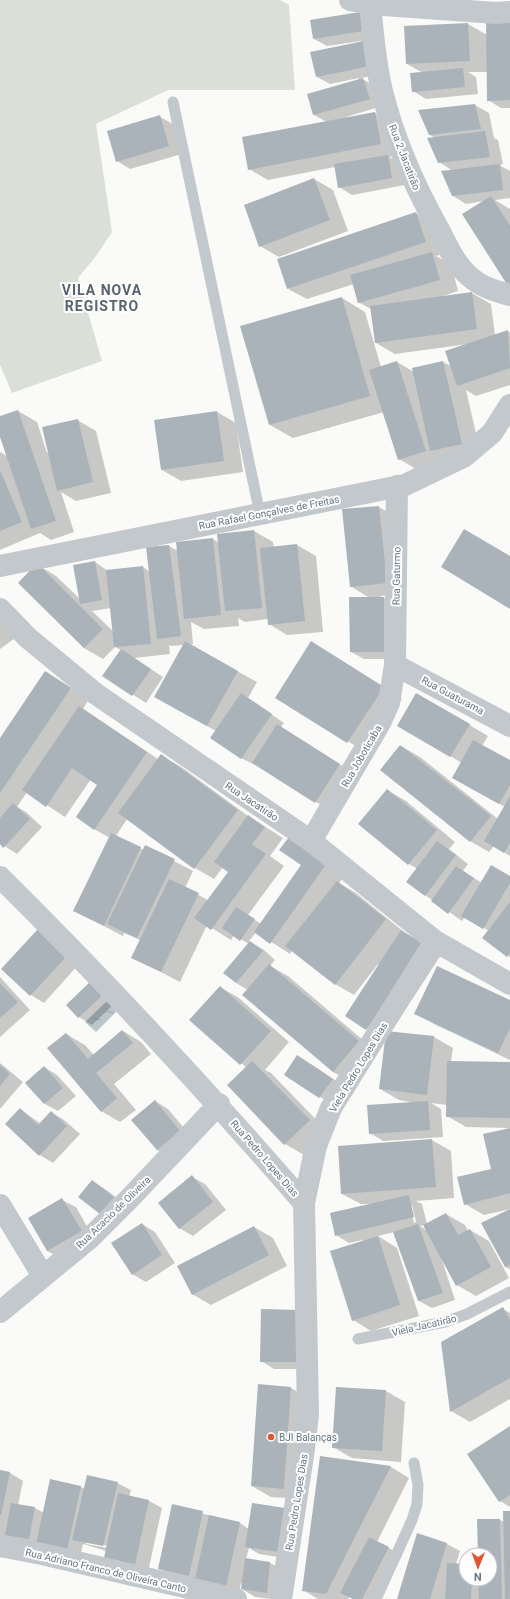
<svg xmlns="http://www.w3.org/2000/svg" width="510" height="1599" font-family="Roboto,sans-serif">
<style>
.grass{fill:#dadfd7}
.water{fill:url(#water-ripples)}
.shadow{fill:#0003;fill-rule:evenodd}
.building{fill:#aab3b9}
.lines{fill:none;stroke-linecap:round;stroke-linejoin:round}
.lane{stroke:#c3c8cc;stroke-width:11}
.street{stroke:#c3c8cc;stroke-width:22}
.poi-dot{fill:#e4572e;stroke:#fff;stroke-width:1.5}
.labels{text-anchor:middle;stroke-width:4;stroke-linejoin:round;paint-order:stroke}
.street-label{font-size:10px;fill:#657683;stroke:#fff}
.poi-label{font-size:10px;fill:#657683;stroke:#fff;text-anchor:start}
.district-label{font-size:14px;font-weight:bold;letter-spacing:1px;fill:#57646e;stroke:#fff}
</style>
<defs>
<pattern id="water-ripples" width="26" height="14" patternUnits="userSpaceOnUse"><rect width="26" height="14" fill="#bbc7cb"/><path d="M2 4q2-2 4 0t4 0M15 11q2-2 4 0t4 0" fill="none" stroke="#9ca6aa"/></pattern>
</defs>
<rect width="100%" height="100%" fill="#fafaf8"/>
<!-- grass -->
<path class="grass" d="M0,0H280L289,5L295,90H168L96,124L112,232L96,256L78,278L102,361L12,393L0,365Z"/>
<!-- water -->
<path class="water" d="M107,1001L117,1011L96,1032L85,1022Z"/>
<!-- shadow -->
<path class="shadow" d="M360,13L376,38L362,41L377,50L383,74L361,78L376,87L382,106L346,117V119L375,113L394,124L399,155L389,157L401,163L405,185L352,195L339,187L335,167L268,180L249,169L327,122L314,115L359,80V78L330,84L317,77L362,42L361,41L327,46L314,39Z
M510,20V108H501L488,100V72H468L476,77L478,94L426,99L413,91L423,73L407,64L468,24L487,35Z
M475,105L489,113L494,138L498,140L503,164L499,165L510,171V198L495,200L510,209V286L484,201L466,204L453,196V171L439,162L435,138L430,135L419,111Z
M160,117L173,124L182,154L130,169L117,161Z
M314,179L333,190L348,231L279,257L260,246Z
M416,213L435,224L445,253L436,256L451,264L458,291L440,297L472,293L491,304L495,335L510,332V385L476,396L466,390L481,455L418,470L399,459L384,412L293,438L270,425L342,298L365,312L381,367L397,362L414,372L413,368L443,362L451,366L468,344L395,354L376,343L371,309L358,302L354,284L307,299L288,289Z
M18,411L37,422L47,453L77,420L96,431L111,493L76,501L61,492L74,532L51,540L40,533L0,550V452L7,456L0,434V417Z
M217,412L236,423L243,472L181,481L162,470Z
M379,507L398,518L405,593L380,596L397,605V659H364L351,652L370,598L350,586Z
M254,531L273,542L274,548L297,545L316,556L323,632L287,635L269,624L268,619L245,622L238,618L239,626L204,629L191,622L193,644H188L257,682L248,698L284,723L281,727L358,776L334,813L255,764V765L241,758L216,731L174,708L184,645L171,646L169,645L170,654L134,658L163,677L146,703L104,676L121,650L115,647L103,659L84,648L19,583L38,565L56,576L80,599L95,562L108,571L143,567L150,572L169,546L178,551L213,539L219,543ZM111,608L114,632L92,611Z
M0,613L18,636L0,649Z
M330,654L402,699L367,753L277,697Z
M46,672L89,699L83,709L158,759L161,756L180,766L248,816L283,838L270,856L284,866L248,915L261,924L302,865L289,838L345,875L339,883L356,893L404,932L441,955L391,1032L434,1037L453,1048L451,1062L510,1063V1128L466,1127L447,1116V1105L431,1103L441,1109L443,1137L383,1141L370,1133L416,1103L399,1100L380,1089L386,1040L346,1016L379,965L378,964L354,995L335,984L292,950L290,954L256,932L249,941L264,950L275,960L270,966L288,976L378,1053L352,1082L333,1072L248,990L236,983L249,944L234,935L231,940L207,925L180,982L132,957L140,940L124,933L123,936L75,911L110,838L94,829L99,785L91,779L65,817L27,792L17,807L26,812L42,827L17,854L0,843V739ZM127,819L195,868L214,879L223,867L229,871L208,900L185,888L193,871L145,846L144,850L116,836Z
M417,694L488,736L482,746L510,761V856L494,846L489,852L470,841L401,746L420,757L498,819L505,807L467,786L462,763L398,726Z
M387,790L406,801L455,842L449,849L468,864L463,871L482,883L510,877V958L489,931L465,917L462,921L425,895L418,869L409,864Z
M38,931L79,964L44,1003L31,995Z
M0,977L30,1010L0,1037Z
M91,983L116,1002L92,1025L79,1017L67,1005Z
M220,987L239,998L289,1042L265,1070L271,1073L328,1132L304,1155L285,1144L228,1085L247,1068L191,1019Z
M510,1002V1060L434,1024L415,1013Z
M123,1031L141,1042L151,1054L114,1084L136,1110L120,1122L101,1111L66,1034L85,1045L94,1055Z
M0,1063L23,1082L0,1109Z
M311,1064L345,1087L333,1105L285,1075Z
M44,1067L57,1075L76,1096L58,1111L45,1104L26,1083Z
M155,1101L168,1109L193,1139L171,1157L157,1150Z
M20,1109L41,1124L51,1112L64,1120L80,1134L53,1163L40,1155Z
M510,1129V1209L484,1215L465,1204L492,1170Z
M432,1140L451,1151L454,1198L416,1201L422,1204L427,1224L446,1214L465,1225L468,1231L470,1230L489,1241L509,1278L476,1296L457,1285L441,1257L455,1300L432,1308L419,1301L394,1232L378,1236L397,1248L419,1316L371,1331L353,1320L363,1240L349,1243L336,1235L371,1204H361L342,1194ZM410,1205H412L416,1222L414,1223ZM424,1225L426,1230L420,1226Z
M192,1177L205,1184L226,1210L193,1236L179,1228Z
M92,1181L105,1189L126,1205L101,1213Z
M62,1200L76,1207L94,1239L61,1258L47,1251Z
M510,1210V1269L505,1267Z
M142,1224L155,1232L175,1263L146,1282L132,1274Z
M254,1227L273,1238L287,1266L211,1305L192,1294Z
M503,1309L510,1313V1399L470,1422L451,1411Z
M262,1310L310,1369H274L261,1361Z
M259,1385L291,1388L310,1399L303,1499L271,1497L252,1486Z
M337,1388L386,1391L405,1402L401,1462L352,1458L333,1447Z
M510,1427V1507L500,1501Z
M321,1457L391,1467L409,1478L377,1542L402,1555L379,1599H353L349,1597L348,1599H318L303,1590Z
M0,1471L10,1473L23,1481L18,1505L35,1508L44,1513L81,1487L85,1489L117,1483L131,1490L129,1497L149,1501L162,1508L148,1572L106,1551L83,1544L80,1557L20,1542L11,1537L9,1544L0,1542ZM86,1542L108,1546V1548L86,1544Z
M173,1506L240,1523L291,1559L259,1554L249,1548L246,1559L270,1563L283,1570L273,1599L255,1597L242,1589L243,1583H241L239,1593L172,1576L159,1568Z
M510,1512V1599H398L418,1535L447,1544L460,1551L456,1564L466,1565V1579H490V1555H479L500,1520L504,1522Z"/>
<!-- building -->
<path class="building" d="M360,12L363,31L313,39L310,20Z
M486,19H510V100L487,101Z
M468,23L470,61L406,64L404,26Z
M364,41L370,66L316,77L310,52Z
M463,68L465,87L412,92L410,73Z
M363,78L370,99L313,115L307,94Z
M475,104L481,129L429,135L418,110Z
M375,112L381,144L248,170L242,137Z
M160,115L169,146L116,162L107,131Z
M485,131L490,157L438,163L427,138Z
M388,155L392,178L338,188L334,164Z
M500,164L503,190L452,196L441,171Z
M314,178L330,220L259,247L244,205Z
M491,196L510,226V284L508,286L462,214Z
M416,212L426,242L287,289L277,259Z
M432,252L440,280L358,303L350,275Z
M472,292L477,329L375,343L370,306Z
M342,297L370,396L269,425L240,326Z
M508,330L510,368L457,386L445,351Z
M397,361L426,451L398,460L369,370Z
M443,361L462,444L430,451L412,368Z
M18,410L56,521L31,529L0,437V416Z
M217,411L224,461L161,470L154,420Z
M78,419L93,482L57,491L42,427Z
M0,470L22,522L0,531Z
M379,506L387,583L350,587L342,509Z
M464,529L510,556V609L441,567Z
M254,530L262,608L225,611L217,534Z
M213,538L221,615L184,619L176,542Z
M297,544L305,621L268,625L260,548Z
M169,545L181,636L157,639L146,547Z
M95,561L102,600L80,604L73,565Z
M37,563L103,629L84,648L18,583Z
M143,566L151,644L114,647L106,570Z
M349,597H384V652H350Z
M185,641L238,671L207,726L154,697Z
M311,641L384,687L347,743L275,698Z
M121,649L151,669L132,696L102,676Z
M45,671L71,688L0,793V738Z
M241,693L272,714L241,759L210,738Z
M416,693L470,724L450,757L397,726Z
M79,706L147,752L94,830L76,817L97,785L72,768L46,807L22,790Z
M277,724L340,764L315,803L252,763Z
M473,740L510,760V785L499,804L452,778Z
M400,745L491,816L470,842L380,770Z
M161,754L238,810L194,869L118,813Z
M387,789L437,830L408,865L358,824Z
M510,796V843L504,853L484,841Z
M13,803L30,819L3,848L0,844V818Z
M248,815L265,827L252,844L266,854L211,930L194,918L228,872L214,862Z
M111,833L141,847L104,926L73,911Z
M289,837L327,863L270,944L254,932L301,865L279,850Z
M437,841L456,855L425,896L406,882Z
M145,845L175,859L137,938L107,924Z
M491,865L510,876V883L483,929L461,916Z
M456,866L474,878L448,914L431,901Z
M169,879L199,893L161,972L131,958Z
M337,881L386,919L335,985L285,946Z
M510,902V953L507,957L482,938Z
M236,907L255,919L240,941L222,928Z
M38,929L67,956L30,996L1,969Z
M401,930L423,944L366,1030L345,1016Z
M250,941L263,951L236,983L223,973Z
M269,964L359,1041L333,1072L242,995Z
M437,966L510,1000V1028L498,1053L414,1014Z
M91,981L104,994L78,1018L66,1005Z
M0,983L18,1002L0,1018Z
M220,986L271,1031L240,1065L189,1020Z
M122,1030L133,1043L96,1073L117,1098L101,1112L47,1048L66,1033L88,1059Z
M386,1031L434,1036L427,1095L379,1089Z
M297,1055L333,1079L319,1098L284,1075Z
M252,1061L310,1120L284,1145L227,1085Z
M447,1061L510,1062V1118L446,1117Z
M0,1065L10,1074L0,1086Z
M44,1066L63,1088L44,1104L25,1083Z
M155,1100L180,1131L157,1150L131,1120Z
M428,1101L430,1130L369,1134L367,1105Z
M20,1108L38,1125L51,1111L67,1126L39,1156L5,1124Z
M510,1128V1193L464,1205L457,1177L491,1169L483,1134Z
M432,1139L436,1187L341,1194L338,1146Z
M192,1175L213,1202L179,1229L158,1203Z
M92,1180L114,1197L100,1214L78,1197Z
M409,1195L414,1217L335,1236L330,1213Z
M62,1198L82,1231L47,1251L28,1218Z
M510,1209V1265L505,1267L481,1223Z
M446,1213L458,1235L470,1229L491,1267L456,1286L423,1225Z
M142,1223L162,1255L132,1275L111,1243Z
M418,1224L443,1293L418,1301L393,1232Z
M254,1226L269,1255L192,1295L177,1266Z
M378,1236L400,1305L352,1321L330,1251Z
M503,1307L510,1320V1378L450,1412L441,1342Z
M261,1309L298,1310L297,1362H260Z
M258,1384L291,1387L284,1489L251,1486Z
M336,1387L386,1390L382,1451L332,1448Z
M510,1426V1495L499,1502L467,1454Z
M320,1456L391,1466L326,1594L302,1591Z
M0,1470L10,1472L1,1515H0Z
M87,1475L118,1482L103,1546L72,1540Z
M50,1479L81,1486L67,1551L36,1544Z
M118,1493L149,1500L135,1565L104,1558Z
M11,1503L35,1507L29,1539L5,1535Z
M252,1503L285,1508L278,1552L245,1547Z
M172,1504L203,1511L189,1576L158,1569Z
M503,1511H510V1599H505Z
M209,1515L240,1522L226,1587L195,1579Z
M477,1519H500L502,1599H479L478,1579H490V1555H478Z
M417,1533L447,1543L430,1599H397Z
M369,1537L389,1547L362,1599H353L340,1593Z
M245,1558L270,1562L267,1593L241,1589Z
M447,1563L466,1564V1579H472L471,1599H445Z"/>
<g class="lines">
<!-- lane -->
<path class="lane" d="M173,102L260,514
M358,1339L445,1322L467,1314L510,1292
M376,1599L412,1520L417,1504L418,1485L414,1463"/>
<!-- street -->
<path class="street" d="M350,0L370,4L496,13L510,12
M370,4C373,33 375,63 382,91C394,140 414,185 438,228C447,245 455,264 469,276C481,287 495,291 510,295
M0,566L405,485L465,456L492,433L510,405
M0,609L28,638L96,694L311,841L435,941L510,984
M395,665L510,726
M311,841L380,723L389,703L395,665L397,486
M0,877C106,982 207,1091 304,1203
M0,1205L43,1276
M0,1312L90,1238L130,1198L219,1104
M0,1546L42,1554L236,1599
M281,1599L304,1449L308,1414L304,1203L316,1146L331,1108L435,941"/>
</g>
<!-- markers -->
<circle class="poi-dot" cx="271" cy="1437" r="4"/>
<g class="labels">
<!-- street labels -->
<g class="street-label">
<text transform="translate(405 157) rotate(69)" y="4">Rua 2 Jacatirão</text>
<text transform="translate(269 512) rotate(-11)" y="4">Rua Rafael Gonçalves de Freitas</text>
<text transform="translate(396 576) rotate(-89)" y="4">Rua Gaturmo</text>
<text transform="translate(453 695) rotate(28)" y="4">Rua Guaturama</text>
<text transform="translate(361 756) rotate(-60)" y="4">Rua Joboticaba</text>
<text transform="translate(252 801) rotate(34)" y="4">Rua Jacatirão</text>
<text transform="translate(358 1067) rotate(-59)" y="4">Viela Pedro Lopes Dias</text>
<text transform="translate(265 1158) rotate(49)" y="4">Rua Pedro Lopes Dias</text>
<text transform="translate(113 1212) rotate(-44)" y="4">Rua Acacio de Oliveira</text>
<text transform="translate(424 1325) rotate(-13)" y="4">Viela Jacatirão</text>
<text transform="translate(296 1502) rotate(-81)" y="4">Rua Pedro Lopes Dias</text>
<text transform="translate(106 1570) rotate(13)" y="4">Rua Adriano Franco de Oliveira Canto</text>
</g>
<!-- poi labels -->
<g class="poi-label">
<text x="279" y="1441">BJI Balanças</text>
</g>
<!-- district labels -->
<g class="district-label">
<text x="102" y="295">VILA NOVA<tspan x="102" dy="16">REGISTRO</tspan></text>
</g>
</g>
<!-- north arrow -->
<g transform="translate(478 1567) rotate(181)"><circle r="19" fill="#ffffff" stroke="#c1c8cd"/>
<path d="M0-3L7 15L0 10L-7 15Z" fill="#e4572e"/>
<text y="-6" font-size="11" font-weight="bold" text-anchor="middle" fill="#657683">N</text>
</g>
</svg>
